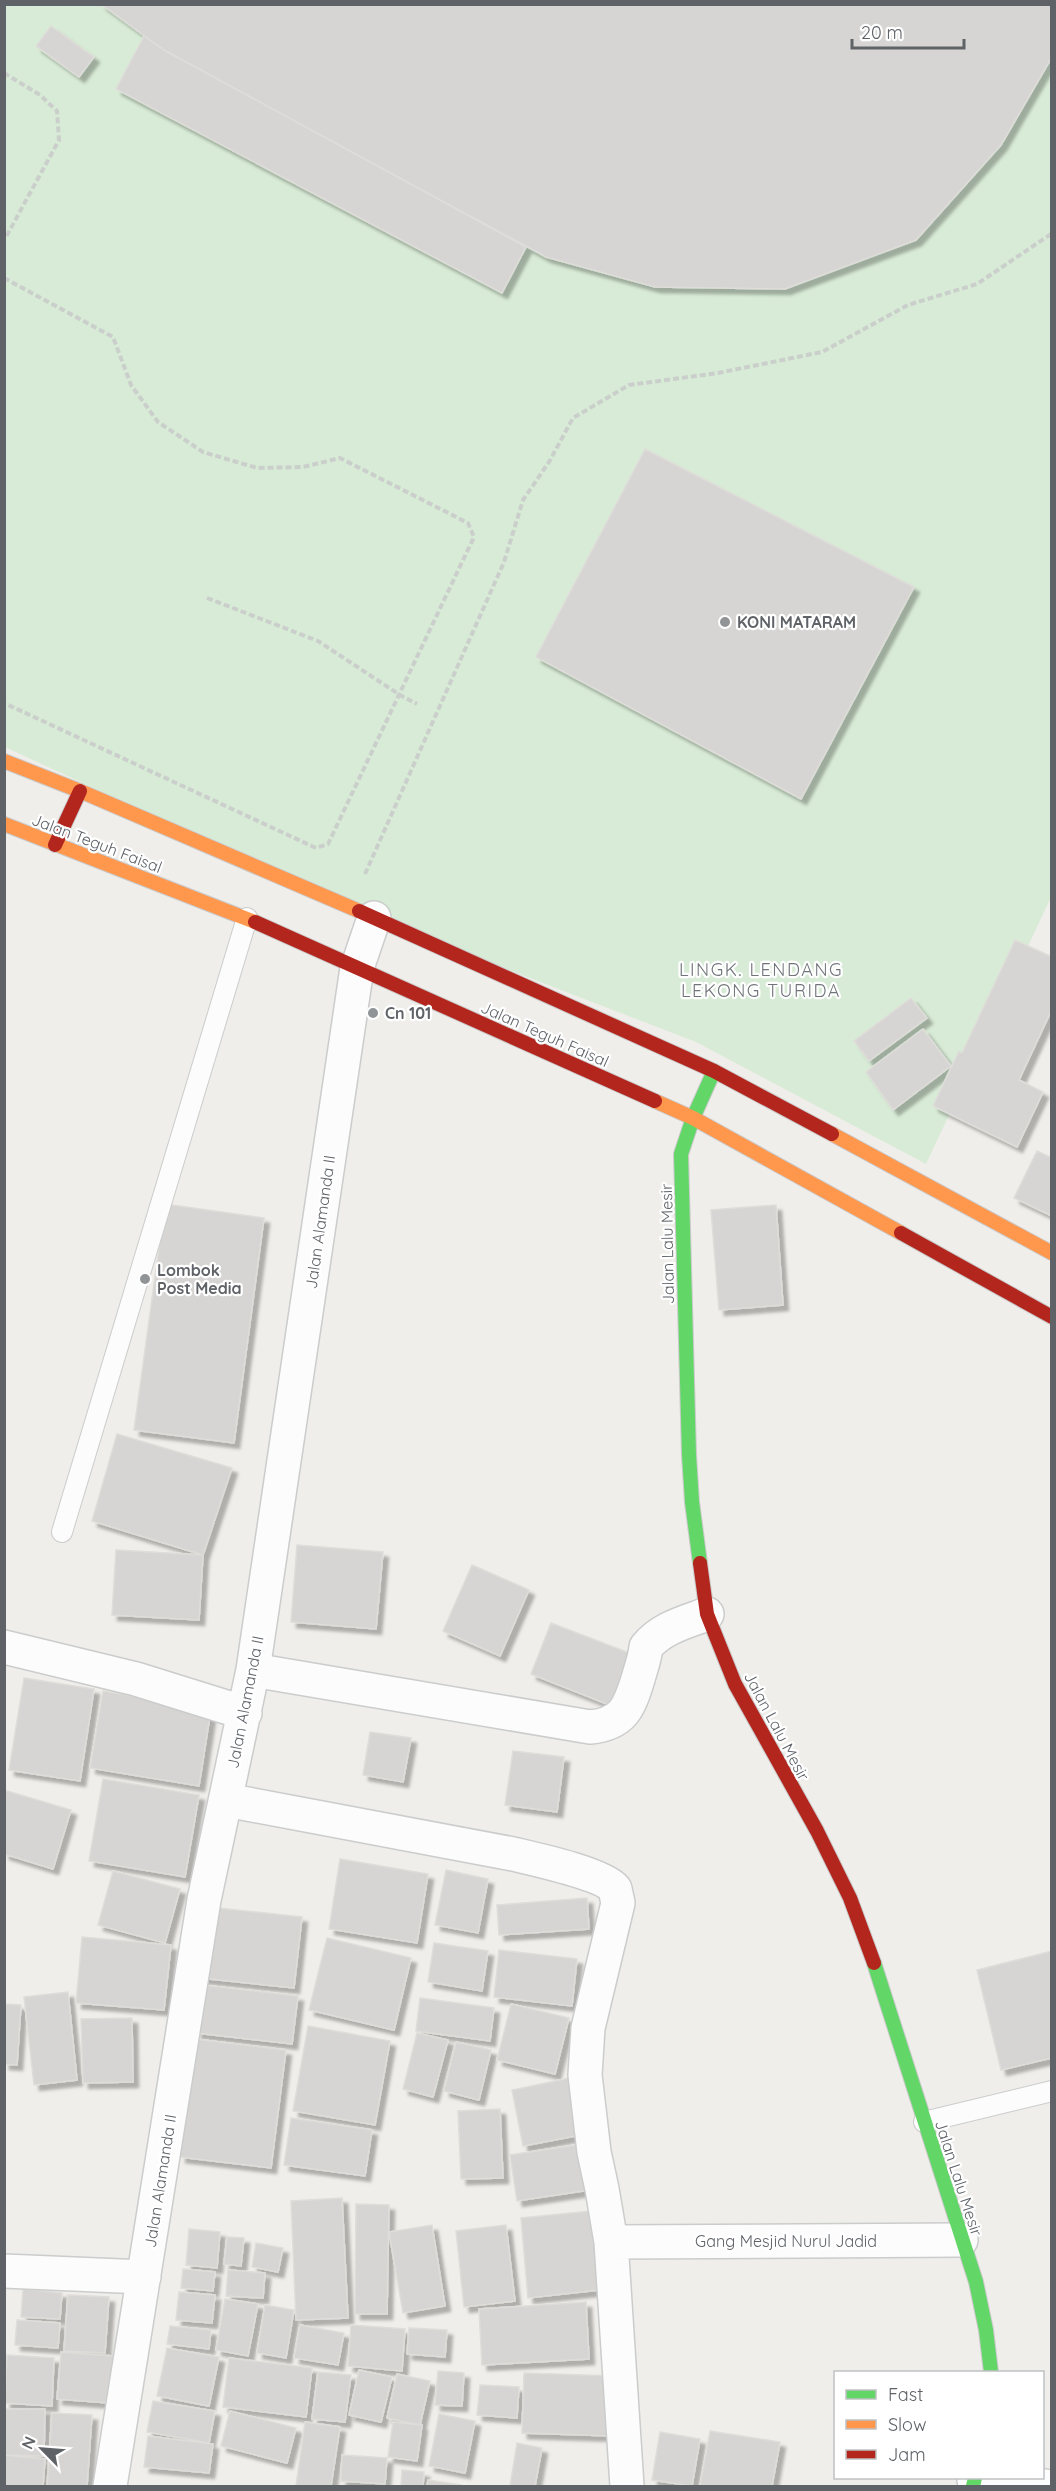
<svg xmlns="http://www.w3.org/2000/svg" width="1056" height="2491" font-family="Quicksand,sans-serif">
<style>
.green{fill:#d8ebd6}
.building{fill:#d6d5d3;stroke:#deddd9;stroke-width:1.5;filter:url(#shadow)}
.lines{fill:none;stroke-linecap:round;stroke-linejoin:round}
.lane-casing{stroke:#cbcccc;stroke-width:22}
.street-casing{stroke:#cbcccc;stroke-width:36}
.fast-casing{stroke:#cacacb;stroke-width:16}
.slow-casing{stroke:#cacacb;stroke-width:16}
.jam-casing{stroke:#cacacb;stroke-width:16}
.path{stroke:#cacfcc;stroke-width:4;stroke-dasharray:6 3;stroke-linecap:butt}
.lane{stroke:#fdfcfc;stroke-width:20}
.street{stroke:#fdfcfc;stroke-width:33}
.fast{stroke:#63d668;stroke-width:14}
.slow{stroke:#ff974d;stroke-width:14}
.jam{stroke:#b3261e;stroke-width:14}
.poi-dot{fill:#919496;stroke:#fff;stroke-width:2}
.labels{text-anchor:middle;stroke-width:4.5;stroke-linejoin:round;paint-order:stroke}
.poi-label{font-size:16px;font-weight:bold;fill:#5f6368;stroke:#fff;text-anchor:start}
.street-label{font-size:16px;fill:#5f6368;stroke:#fff}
.neighbourhood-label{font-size:18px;letter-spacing:1.5px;fill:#70757a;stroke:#fff}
</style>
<defs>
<filter id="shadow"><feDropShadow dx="5.5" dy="5.5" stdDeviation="1.5" flood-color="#0004"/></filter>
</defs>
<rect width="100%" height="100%" fill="#efeeea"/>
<!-- green -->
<path class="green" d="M5,5H1051V897L926,1164L696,1042L374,918L5,747Z"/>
<!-- building -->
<path class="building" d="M101,4H1052V57L1001,145L916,240L785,289L655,287L546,257L164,50Z
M51,26L94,57L79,77L36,46Z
M144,36L164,50L526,247L502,293L116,89Z
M645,449L914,587L801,799L536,657Z
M1015,940L1052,957V1009L1019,1080L1043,1092L1017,1147L933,1106L959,1051L962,1053Z
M911,998L927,1018L869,1061L854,1041Z
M923,1029L951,1066L893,1110L866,1072Z
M1037,1151L1052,1158V1216L1014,1198Z
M165,1204L264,1218L234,1443L134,1430Z
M776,1205L783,1305L719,1310L711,1210Z
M117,1434L232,1468L203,1555L92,1521Z
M297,1545L383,1552L376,1629L291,1622Z
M116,1550L203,1555L199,1620L112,1615Z
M472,1565L529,1590L500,1656L443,1631Z
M551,1623L637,1656L617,1708L531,1674Z
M24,1678L94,1689L80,1781L9,1770Z
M103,1691L211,1709L199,1786L90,1768Z
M370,1732L411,1738L403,1782L363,1775Z
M513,1751L564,1757L557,1812L505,1805Z
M103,1779L199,1795L185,1877L89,1861Z
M4,1790L71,1810L53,1869L4,1854Z
M340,1859L428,1874L417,1943L329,1929Z
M446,1870L488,1879L478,1933L435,1925Z
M113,1871L180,1889L165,1943L98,1925Z
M587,1898L589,1929L499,1935L497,1905Z
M209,1907L302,1917L294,1988L200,1978Z
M82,1937L171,1945L164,2010L76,2003Z
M327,1938L411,1958L394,2030L309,2010Z
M434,1943L488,1951L482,1991L428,1982Z
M499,1950L577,1959L572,2006L494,1997Z
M1052,1951V2058L1001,2070L977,1970Z
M202,1985L298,1996L292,2044L196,2033Z
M68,1992L77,2080L34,2085L24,1997Z
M420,1998L494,2008L490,2041L416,2031Z
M4,2004L21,2005L17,2065L4,2064Z
M511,2004L569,2018L555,2074L497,2060Z
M132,2018L133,2082L83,2083L81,2019Z
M308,2026L390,2041L375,2125L293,2111Z
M417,2033L448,2040L433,2097L403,2089Z
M195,2039L286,2050L271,2168L180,2157Z
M456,2042L491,2050L479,2100L444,2091Z
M570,2078L581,2135L523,2146L512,2090Z
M500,2109L503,2178L461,2179L458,2111Z
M291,2118L372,2130L365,2176L284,2165Z
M582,2144L589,2190L517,2201L510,2155Z
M342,2198L348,2318L296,2320L291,2201Z
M356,2204L389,2205L387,2314H355Z
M591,2211L599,2290L528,2298L521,2218Z
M432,2225L445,2306L403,2313L389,2232Z
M506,2225L515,2301L464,2307L456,2231Z
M189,2229L220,2232L217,2268L186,2265Z
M227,2237L244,2238L241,2266L224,2264Z
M256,2243L283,2248L278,2272L252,2267Z
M183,2269L215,2272L213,2291L181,2288Z
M228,2270L265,2273L263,2298L226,2296Z
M23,2289L62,2293L60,2319L21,2317Z
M179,2292L215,2295L212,2323L176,2320Z
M68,2295L109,2297L105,2353L64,2351Z
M225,2299L258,2304L248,2356L216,2350Z
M586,2302L589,2359L482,2365L479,2309Z
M265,2305L294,2310L286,2358L257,2353Z
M17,2320L60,2323L58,2348L15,2345Z
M300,2325L344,2333L338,2365L294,2358Z
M351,2325L405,2329L402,2371L348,2366Z
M170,2326L211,2330L209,2349L167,2344Z
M409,2328L447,2330L445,2357L407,2354Z
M167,2348L219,2357L209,2406L157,2396Z
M61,2352L113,2356L109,2403L57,2399Z
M7,2355L54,2358L52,2406L5,2403Z
M229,2358L312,2368L306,2417L223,2407Z
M359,2370L392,2377L381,2422L349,2415Z
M438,2371L464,2373L462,2406L435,2405Z
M318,2372L351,2375L345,2422L312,2419Z
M524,2373L614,2376L612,2436L522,2433Z
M397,2374L430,2381L420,2425L387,2418Z
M480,2385L519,2387L517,2418L477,2415Z
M153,2401L215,2411L209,2443L147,2432Z
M4,2409H45L44,2456L4,2455Z
M230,2411L296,2428L287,2463L221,2446Z
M52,2413L92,2415L87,2486H47Z
M439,2414L475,2421L465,2473L429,2466Z
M305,2422L340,2427L331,2486H296Z
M393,2422L422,2425L417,2461L388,2457Z
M710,2431L780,2442L772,2486H700Z
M660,2432L700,2439L692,2486L652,2480Z
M148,2436L213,2444L209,2473L144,2467Z
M517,2443L542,2448L535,2486H510Z
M4,2455L45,2459L43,2486H4Z
M342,2455L387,2458L385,2484L341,2481Z
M402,2470L424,2472L423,2486H401Z
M428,2480L461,2485V2486H427Z"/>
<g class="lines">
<!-- lane casing -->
<g class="lane-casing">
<path id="lane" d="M62,1532L247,918
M924,2122L1052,2091"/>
</g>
<!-- street casing -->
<g class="street-casing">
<path id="street" d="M4,1647L136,1679L245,1713
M253,1670L590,1727C623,1724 629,1708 638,1679C641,1668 645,1658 646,1647C661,1628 686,1622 707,1614
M226,1800L513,1854C534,1859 603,1874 615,1889L618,1903L588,2028L585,2075L594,2152L602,2189L611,2242L627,2486
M611,2242L961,2240
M4,2271L144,2277
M974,2480L1045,2486
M110,2486L204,1900L253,1670L357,968L374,918"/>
</g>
<!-- fast casing -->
<g class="fast-casing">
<path id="fast" d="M700,1563L692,1502L689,1455L681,1154L693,1118L714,1071
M874,1963L976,2282L986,2330L991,2372
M973,2486L975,2478"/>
</g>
<!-- slow casing -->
<g class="slow-casing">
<path id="slow" d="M4,761L80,791L359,911
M4,824L255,922
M655,1101L693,1118L901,1233
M832,1134L1052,1253"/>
</g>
<!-- jam casing -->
<g class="jam-casing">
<path id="jam" d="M55,845L80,791
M359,911L714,1071L832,1134
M255,922L655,1101
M901,1233L1052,1317
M700,1563L707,1614L735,1684L817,1831L850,1898L874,1963"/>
</g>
<!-- path -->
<path class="path" d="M4,73L40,95L57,111L59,140L6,237
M4,278L113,337L131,385L158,422L203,452L257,468L303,467L340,458L468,523L474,537L328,844L316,848L4,703
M207,598L318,641L400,695L417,704
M365,874L504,562L523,500L549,462L573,418L629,385L718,373L822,352L908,305L977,284L1051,234"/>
<!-- lane -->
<use href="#lane" class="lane"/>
<!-- street -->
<use href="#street" class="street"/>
<!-- fast -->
<use href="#fast" class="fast"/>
<!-- slow -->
<use href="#slow" class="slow"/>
<!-- jam -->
<use href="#jam" class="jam"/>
</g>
<!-- markers -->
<g class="poi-dot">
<circle cx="725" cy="622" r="6"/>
<circle cx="373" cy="1013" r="6"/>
<circle cx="145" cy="1279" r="6"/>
</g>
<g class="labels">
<!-- poi labels -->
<g class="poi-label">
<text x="737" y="628">KONI MATARAM</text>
<text x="385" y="1019">Cn 101</text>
<text x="157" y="1276">Lombok<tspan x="157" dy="18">Post Media</tspan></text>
</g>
<!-- street labels -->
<g class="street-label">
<text transform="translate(97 843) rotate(21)" y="6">Jalan Teguh Faisal</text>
<text transform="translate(545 1034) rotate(24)" y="6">Jalan Teguh Faisal</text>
<text transform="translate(320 1222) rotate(-82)" y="6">Jalan Alamanda II</text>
<text transform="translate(667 1244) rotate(-91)" y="6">Jalan Lalu Mesir</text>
<text transform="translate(245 1702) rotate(-79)" y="6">Jalan Alamanda II</text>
<text transform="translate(777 1726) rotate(62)" y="6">Jalan Lalu Mesir</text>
<text transform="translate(959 2178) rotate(72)" y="6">Jalan Lalu Mesir</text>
<text transform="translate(160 2181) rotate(-81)" y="6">Jalan Alamanda II</text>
<text x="786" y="2247">Gang Mesjid Nurul Jadid</text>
</g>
<!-- neighbourhood labels -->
<g class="neighbourhood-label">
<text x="761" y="976">LINGK. LENDANG<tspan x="761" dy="21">LEKONG TURIDA</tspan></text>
</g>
</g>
<!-- border -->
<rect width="1056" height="2491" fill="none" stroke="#5f6368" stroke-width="12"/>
<!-- legend -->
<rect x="834" y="2371" width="210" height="108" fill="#ffffff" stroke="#bfc1c3" stroke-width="1.5"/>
<rect x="846" y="2390" width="30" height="9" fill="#63d668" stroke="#bfc1c3" stroke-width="1.5"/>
<text x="888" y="2401" font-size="18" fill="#5f6368">Fast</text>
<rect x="846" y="2420" width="30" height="9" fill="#ff974d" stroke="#bfc1c3" stroke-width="1.5"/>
<text x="888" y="2431" font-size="18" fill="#5f6368">Slow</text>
<rect x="846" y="2450" width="30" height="9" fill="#b3261e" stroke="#bfc1c3" stroke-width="1.5"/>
<text x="888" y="2461" font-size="18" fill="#5f6368">Jam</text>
<!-- north arrow -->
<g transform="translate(42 2449) rotate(295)" stroke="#ffffff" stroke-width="4.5" paint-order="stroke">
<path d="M0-4.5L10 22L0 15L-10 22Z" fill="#5f6368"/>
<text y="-9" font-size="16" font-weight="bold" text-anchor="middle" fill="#5f6368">N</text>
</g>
<!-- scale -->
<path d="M852 39v9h112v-9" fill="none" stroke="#5f6368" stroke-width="3"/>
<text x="861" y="39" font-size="18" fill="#5f6368" stroke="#ffffff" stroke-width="4.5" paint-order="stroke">20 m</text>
</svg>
